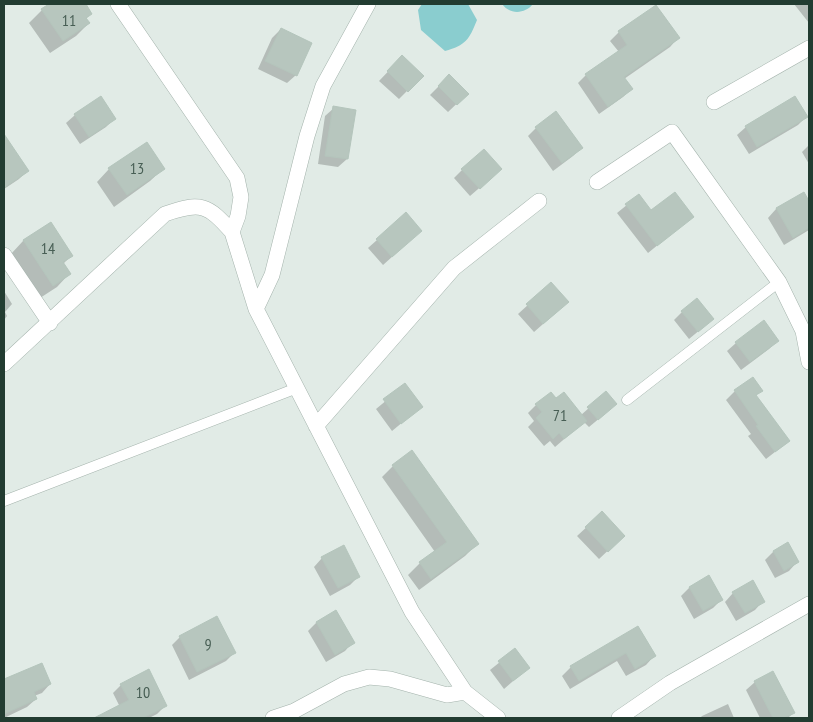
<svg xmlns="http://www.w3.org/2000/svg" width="813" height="722" font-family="'PT Sans Narrow',sans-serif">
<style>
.water{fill:#8acdcf}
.shadow{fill:#0003}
.building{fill:#b7c6be;stroke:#b4c5bc}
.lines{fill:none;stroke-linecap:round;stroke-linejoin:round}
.service-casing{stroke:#a4b3ac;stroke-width:11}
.minor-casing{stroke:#a4b3ac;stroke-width:16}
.service{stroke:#fff;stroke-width:10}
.minor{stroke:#fff;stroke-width:15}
.labels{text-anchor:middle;stroke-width:4;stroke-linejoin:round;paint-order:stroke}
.number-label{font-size:16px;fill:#475e54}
</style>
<rect width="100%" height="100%" fill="#e1ebe6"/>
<!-- water -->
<path class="water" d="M422,4H468L477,20C469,40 466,45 445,51L421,30L418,10Z
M502,4H533C525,14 510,15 502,4Z"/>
<!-- shadow -->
<path class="shadow" d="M52,4H84L91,13L86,19L89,23L76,36L50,53L29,23L42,10Z
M794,4H809V23Z
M656,6L678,38L670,47L624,79L631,89L623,97L599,114L578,83L586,75L619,52L610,41L619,32Z
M281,29L296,75L287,83L258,69L272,38Z
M402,57L422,76L399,99L379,81Z
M449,76L467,94L448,112L430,95Z
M100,98L114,119L106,127L80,144L66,123L75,115Z
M334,108L347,159L338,167L318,164L325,116Z
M806,117L798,125L749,154L737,135L746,127Z
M536,128L581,148L573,156L553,171L528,136Z
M9,144L27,171L19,179L4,189V148Z
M809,145V164L802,152Z
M109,169H163L150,181L114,207L97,182Z
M462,170L492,177L470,196L454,178Z
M803,193L809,203V230L784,245L768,218L776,209Z
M638,196L651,212L692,217L648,253L617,213Z
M50,223L72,255L63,264L69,274L57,287L40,298L11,254L23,241Z
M412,239L383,265L368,248L377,240Z
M551,284L559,310L534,332L518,314Z
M4,291L12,304L5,312L7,316L4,320Z
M682,312L713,319L689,339L674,320Z
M777,341L769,349L741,370L727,351L736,343Z
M753,379L761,390L755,396L789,441L766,459L748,436L751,434L726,400L735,391Z
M405,385L421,407L392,431L376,409Z
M606,393L607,412L589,427L584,422L555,447L550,441L544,446L528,427L534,421L528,413L536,405L556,400L581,415Z
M393,466L477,544L465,556L419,590L408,575L420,563L435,552L382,477Z
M602,513L615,544L599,559L577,536Z
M787,544L797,562L789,571L775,578L765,560L773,552Z
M322,558L359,576L350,585L330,596L314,567Z
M708,577L722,599L713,608L694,619L681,596L689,588Z
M733,593L763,601L755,610L736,621L725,602Z
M336,612L353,642L345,651L326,662L308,631L316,623Z
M638,628L654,656L646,665L626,676L617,661L570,689L562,676L571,667Z
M180,637L234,653L226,661L189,680L172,645Z
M515,650L528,668L504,689L490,670Z
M41,664L50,684L42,693L34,696L36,699L27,707L4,718V681Z
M755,682L793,713L788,718H760L746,690Z
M121,685L166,705L157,714L149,718H105L113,710L120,707L113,693Z
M728,704L734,718H700L702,716Z"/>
<!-- building -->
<path class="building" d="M49,4H86L92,14L86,18L90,23L63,41L41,9Z
M656,5L680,38L624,77L633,89L608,107L585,74L627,45L618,31Z
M281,28L312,43L297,76L265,61Z
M402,55L424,76L408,92L387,71Z
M449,74L469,94L457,105L438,86Z
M101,96L116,119L89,137L74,114Z
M795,96L808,117L757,147L745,126Z
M333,106L356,110L348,159L325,156Z
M556,111L583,148L562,163L535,127Z
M4,134L29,171L4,188Z
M147,142L165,169L127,195L108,168Z
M484,149L502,169L480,189L461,169Z
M675,192L694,217L657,246L625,204L639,194L651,210Z
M804,192L809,201V228L793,238L776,208Z
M406,212L422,231L392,257L376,239Z
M51,222L73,256L63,262L71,274L53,286L23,240Z
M551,282L569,302L543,324L526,304Z
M697,298L714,319L698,332L681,311Z
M764,320L779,341L750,362L735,342Z
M753,377L763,391L756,395L790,441L775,452L756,426L758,425L734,390Z
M405,383L423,407L401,424L383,399Z
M606,391L617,404L598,420L587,407Z
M551,392L556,398L564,392L587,421L564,439L559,433L553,439L536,418L542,412L535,404Z
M412,450L479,544L431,579L419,562L447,542L392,465Z
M602,511L625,536L608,552L585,527Z
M788,542L799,562L784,571L773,551Z
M344,545L360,577L338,588L321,557Z
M709,575L723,600L703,611L689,587Z
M753,580L765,602L745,613L732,592Z
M336,610L355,643L335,655L316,622Z
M217,616L236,653L197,672L179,636Z
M638,626L656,656L635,669L626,653L579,681L570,666Z
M515,648L530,668L513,681L498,661Z
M42,663L51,684L34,692L37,699L4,714V679Z
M149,669L167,706L143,718H94L129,700L120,684Z
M773,671L795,713L784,718H773L754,681Z"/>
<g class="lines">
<!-- service casing -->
<g class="service-casing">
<path id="service" d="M627,400L779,282
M4,501L297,388"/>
</g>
<!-- minor casing -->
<g class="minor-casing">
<path id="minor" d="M118,4L237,178L241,197L238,216L232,232L256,309
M368,4L323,86L307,136L272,275L256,309L412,612L465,692L498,718
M714,102L809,48
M597,182L672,132L779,282L803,331L809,362
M4,255L50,323
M4,364L165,214C201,201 208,205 232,232
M316,426L454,268L539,201
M273,718L294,711L344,684L369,677L390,679L447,695L465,692
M619,718L670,683L809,604"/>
</g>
<!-- service -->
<use href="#service" class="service"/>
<!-- minor -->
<use href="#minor" class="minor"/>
</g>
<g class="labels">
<!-- number labels -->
<g class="number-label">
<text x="69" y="26">11</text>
<text x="137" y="174">13</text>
<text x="48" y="254">14</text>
<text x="560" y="421">71</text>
<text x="208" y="650">9</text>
<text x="143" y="698">10</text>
</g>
</g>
<!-- border -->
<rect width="813" height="722" fill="none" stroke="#223c31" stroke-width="10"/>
</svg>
